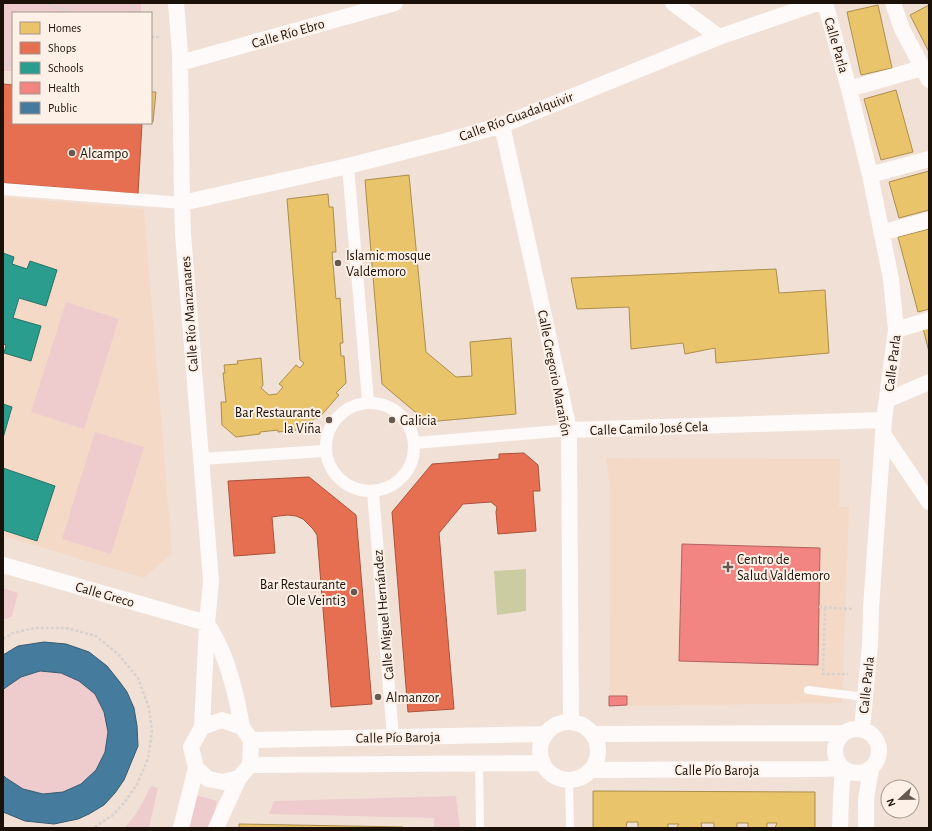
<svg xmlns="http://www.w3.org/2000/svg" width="932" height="831" font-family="'Alegreya Sans',sans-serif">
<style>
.built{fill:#f4d9c6}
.green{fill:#eeccce}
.water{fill:#cbcca2}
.homes{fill:#e9c46a;stroke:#ab8e4d}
.shops{fill:#e76f51;stroke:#aa533b}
.schools{fill:#2a9d8f;stroke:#267367}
.health{fill:#f28482;stroke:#b2625e}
.public{fill:#457b9d;stroke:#385b71}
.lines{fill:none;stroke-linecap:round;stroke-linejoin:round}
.path{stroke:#d8d2cf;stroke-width:2.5;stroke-dasharray:3 2;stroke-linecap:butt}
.service{stroke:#fdfaf9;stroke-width:8}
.pedestrian{stroke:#fdfaf9;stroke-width:12}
.minor{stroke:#fdfaf9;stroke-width:16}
.poi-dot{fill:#665950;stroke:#fcf0e7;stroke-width:1.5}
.labels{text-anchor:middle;stroke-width:4;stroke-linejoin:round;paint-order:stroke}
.street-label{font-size:14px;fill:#1b1109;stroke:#fcf0e7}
.poi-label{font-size:14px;fill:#1b1109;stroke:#fcf0e7;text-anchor:start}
</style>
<rect width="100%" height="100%" fill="#f1e0d5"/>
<!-- built -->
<path class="built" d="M3,197L144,209L172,553L144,578L3,536Z
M606,458L840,459L839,507H849L842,703L609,706L610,536V488Z"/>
<!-- green -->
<path class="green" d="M3,3H141V13H13V71H3Z
M66,302L119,319L84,429L31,412Z
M95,432L144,447L111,554L62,539Z
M3,588L18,593L12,616L3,620Z
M44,642L66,644L89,652L107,666L119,681L127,692L134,708L137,726L138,746L115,793L104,805L89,814L78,819L54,824L25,821L3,812V655L18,646Z
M151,786L158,788L149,828H124C137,815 143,802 151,786Z
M195,795L217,801L211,828H187Z
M456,796L460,828H434V818L269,814L274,801Z"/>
<!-- water -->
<path class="water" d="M526,569V611L497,615L494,571Z"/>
<!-- homes -->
<path class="homes" d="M878,5L892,68L861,75L847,12Z
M929,5V52L910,15Z
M896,90L913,152L881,160L864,99Z
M151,92H156L153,122H151Z
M929,171V210L899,218L889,182Z
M409,175L426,352L456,377L472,376L470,342L511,338L516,414L427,422L382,384L365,180Z
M328,194L329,207H333L336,252H332L336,299L340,298L343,343H340L341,356H344L346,383L336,393L339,395L318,419L315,418L306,429L278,432V430L260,432V434L236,437L222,425L221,402H226L223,373H225L224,365L238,364L237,361L261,358L263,385L261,388L269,395L277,394L283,387L279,384L296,365L300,368L304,363L300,360L287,199Z
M929,229V309L918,312L898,237Z
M776,269L779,293L825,290L829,353L716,363L715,348L685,354L683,343L631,349L629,307L577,309L571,278Z
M929,327V352L923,328Z
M593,791L815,792V828H775L777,823H767V828H748V823H737V828H714V823H701L702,828H676L679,824H668V828H638V822H627L626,828H593Z
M239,824L403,827V828H239Z"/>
<!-- shops -->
<path class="shops" d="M3,84L13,85V123H142L138,194L3,183Z
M524,453L538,465L540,491H533L536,531L498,534L496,512L497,507L491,502L463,504L439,533L454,709L408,712L392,512L432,464L499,459V454Z
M309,477L356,515L372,704L331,707L317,535L313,529L303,519L296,516L288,515L279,516L272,517L275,553L234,556L228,481Z"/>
<!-- schools -->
<path class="schools" d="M3,253L14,257L12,264L27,269L30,261L57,270L46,306L19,298L13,318L41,326L31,361L4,353L6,345L3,344Z
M3,404L12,407L3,438Z
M3,468L55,486L37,541L3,530Z"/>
<!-- health -->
<path class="health" d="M682,544L820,548L818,665L679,661Z
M609,696H627V705L609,706Z"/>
<!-- public -->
<path class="public" d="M44,642L66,644L89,652L107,666L119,681L127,692L134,708L137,726L138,746L124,780L115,793L104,805L89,814L78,819L54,824L25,821L3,812V775L6,778L23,789L43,794L63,792L81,784L96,770L105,752L108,732L104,712L95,694L79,681L61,673L40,671L21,677L5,688L3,690V655L18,646Z"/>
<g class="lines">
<!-- path -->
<path class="path" d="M44,3L73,13
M132,13L134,3
M151,37H160
M3,64H13
M819,607L852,609
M825,608L823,674H848
M3,639L13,633L35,628H66L96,636L118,654L138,678L149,708L152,731L148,759L137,784L125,802L113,815L93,828"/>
<!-- service -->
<path class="service" d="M808,690L865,697
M479,763L480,828
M569,780L570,828"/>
<!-- pedestrian -->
<path class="pedestrian" d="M348,166L368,401
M3,189L182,203
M326 447a44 44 0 1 1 88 0a44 44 0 1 1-88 0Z
M415,443L569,430
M201,459L324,451
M373,492L393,737"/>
<!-- minor -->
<path class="minor" d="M176,3L180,53L182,203L183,234L211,581L207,623L202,727
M673,3L719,37
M825,3L849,89L870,175L891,279L896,330L884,420L871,609L870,645L862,729
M893,3L902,29L929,80
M180,63L395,3
M849,89L922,68
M502,125L569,430L571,722
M870,175L929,159
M182,203L348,166L446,141L502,125L719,37L818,3
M881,233L929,220
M896,330L929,320
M887,400L929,382
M569,430L884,420
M883,434L929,502
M3,565L207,623
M207,623C213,634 220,645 224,657C233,680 238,704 242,727
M222,720L242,727L251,740L250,765L239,778L223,782L208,779L196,768L191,747L202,727Z
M540 751a29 29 0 1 1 58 0a29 29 0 1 1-58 0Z
M835 751a22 22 0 1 1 44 0a22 22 0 1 1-44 0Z
M593,734L844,733
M251,740L545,734
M250,765L543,763
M591,770L823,769L843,768
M181,828L196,768
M216,828L239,778
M840,828L841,798L843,768
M866,828V799L871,769"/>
</g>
<!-- markers -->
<g class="poi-dot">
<circle cx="72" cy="153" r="4"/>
<circle cx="338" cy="263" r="4"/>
<circle cx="329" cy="420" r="4"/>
<circle cx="392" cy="420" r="4"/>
<path d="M726 561h4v4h4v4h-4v4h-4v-4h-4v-4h4z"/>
<circle cx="354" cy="592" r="4"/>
<circle cx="378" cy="697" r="4"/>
</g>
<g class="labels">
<!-- street labels -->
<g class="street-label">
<text transform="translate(288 33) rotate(-16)" y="5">Calle Río Ebro</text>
<text transform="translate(837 45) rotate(74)" y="5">Calle Parla</text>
<text transform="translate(516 116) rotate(-20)" y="5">Calle Río Guadalquivir</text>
<text transform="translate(189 314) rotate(-94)" y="5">Calle Río Manzanares</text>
<text transform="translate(892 363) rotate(-83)" y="5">Calle Parla</text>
<text transform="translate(555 373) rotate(79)" y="5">Calle Gregorio Marañón</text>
<text transform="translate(649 428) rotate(-2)" y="5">Calle Camilo José Cela</text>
<text transform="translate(105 594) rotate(16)" y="5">Calle Greco</text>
<text transform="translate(383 615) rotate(-95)" y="5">Calle Miguel Hernández</text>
<text transform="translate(866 685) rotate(-84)" y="5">Calle Parla</text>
<text transform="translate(398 737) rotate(-1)" y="5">Calle Pío Baroja</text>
<text x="717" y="775">Calle Pío Baroja</text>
</g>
<!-- poi labels -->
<g class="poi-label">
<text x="80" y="158">Alcampo</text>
<text x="346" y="260">Islamic mosque<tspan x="346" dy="16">Valdemoro</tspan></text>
<text x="321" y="417" text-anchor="end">Bar Restaurante<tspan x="321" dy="16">la Viña</tspan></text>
<text x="400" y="425">Galicia</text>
<text x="737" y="564">Centro de<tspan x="737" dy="16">Salud Valdemoro</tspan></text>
<text x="346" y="589" text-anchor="end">Bar Restaurante<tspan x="346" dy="16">Ole Veinti3</tspan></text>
<text x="386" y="702">Almanzor</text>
</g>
</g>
<!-- border -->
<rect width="932" height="831" fill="none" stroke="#1b1109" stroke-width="8"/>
<!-- legend -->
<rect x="12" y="12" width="140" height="112" fill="#fcf0e7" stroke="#a2978e"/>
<rect x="20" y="22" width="20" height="12" fill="#e9c46a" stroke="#a2978e"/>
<text x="48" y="32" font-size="12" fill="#1b1109">Homes</text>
<rect x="20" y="42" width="20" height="12" fill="#e76f51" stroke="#a2978e"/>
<text x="48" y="52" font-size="12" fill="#1b1109">Shops</text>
<rect x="20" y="62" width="20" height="12" fill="#2a9d8f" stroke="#a2978e"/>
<text x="48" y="72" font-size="12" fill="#1b1109">Schools</text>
<rect x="20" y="82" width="20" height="12" fill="#f28482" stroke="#a2978e"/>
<text x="48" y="92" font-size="12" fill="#1b1109">Health</text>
<rect x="20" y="102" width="20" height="12" fill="#457b9d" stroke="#a2978e"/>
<text x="48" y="112" font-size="12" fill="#1b1109">Public</text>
<!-- north arrow -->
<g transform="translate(900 799) rotate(248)"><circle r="19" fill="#fcf0e7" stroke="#a2978e"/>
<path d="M0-3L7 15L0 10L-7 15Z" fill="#665950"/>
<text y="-6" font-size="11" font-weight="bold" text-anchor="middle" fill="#1b1109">N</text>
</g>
</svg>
